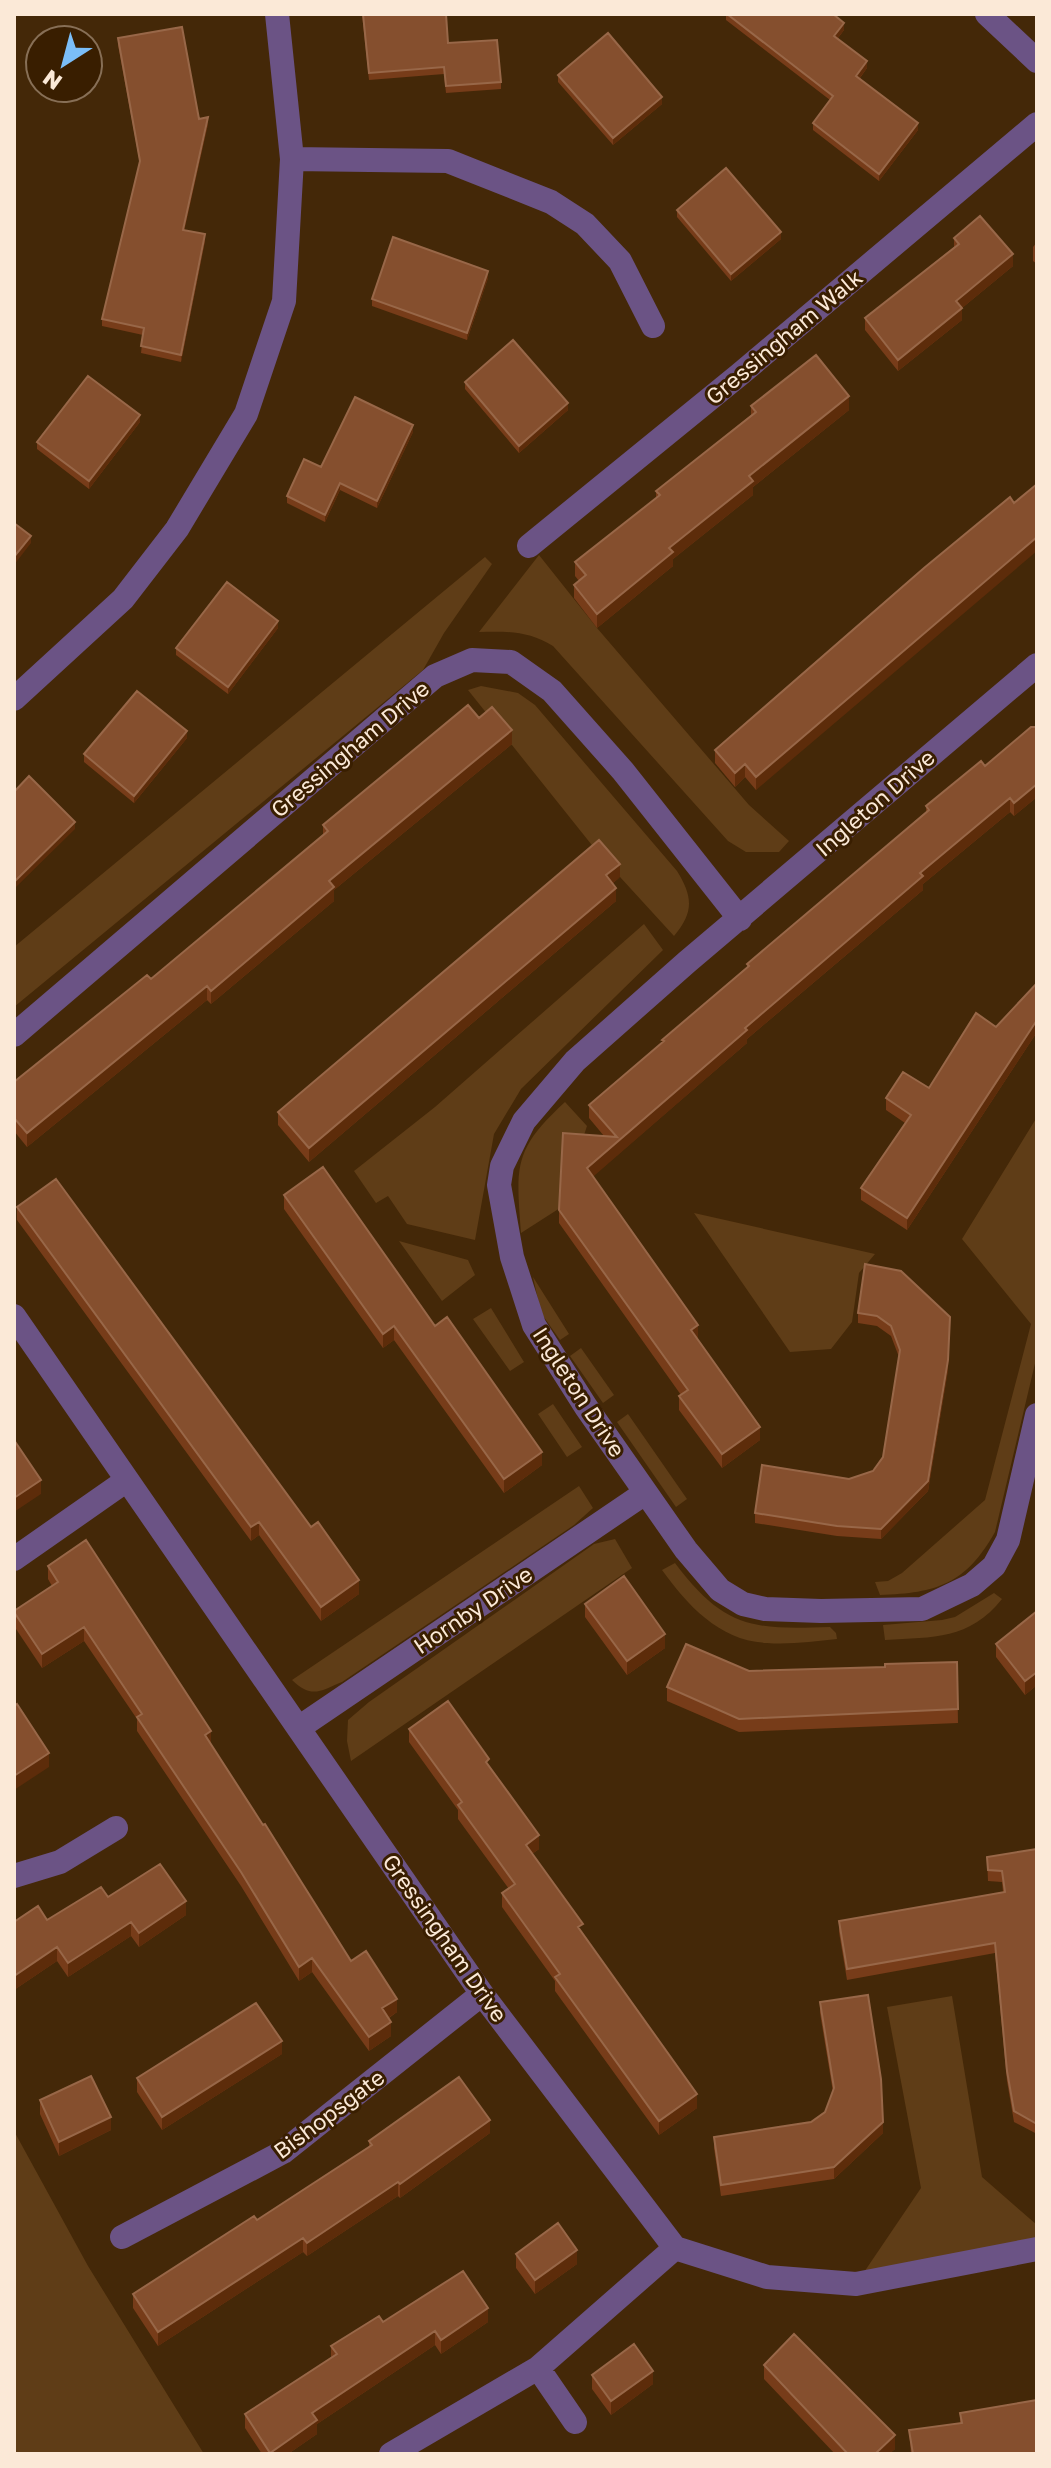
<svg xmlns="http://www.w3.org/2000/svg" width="1051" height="2468" font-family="'Golos Text',sans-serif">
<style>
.green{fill:#5f3d17}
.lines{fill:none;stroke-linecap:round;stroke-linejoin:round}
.minor{stroke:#6b5385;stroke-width:24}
.wall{fill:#773c19}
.shaded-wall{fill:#5d2c0a}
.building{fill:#854f2e;stroke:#986748;stroke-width:2}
.labels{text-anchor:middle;stroke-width:6;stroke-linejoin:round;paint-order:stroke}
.street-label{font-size:22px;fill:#fbe9d7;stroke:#391e00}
</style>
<rect width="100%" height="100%" fill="#442808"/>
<!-- green -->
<path class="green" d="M539,555L597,628L749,805L789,841L779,852H746L728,841L553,646C529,631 507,631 479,632Z
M485,557L492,564L444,633L423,670L14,1007V947Z
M481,686L518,693L535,705L677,871C693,897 694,912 674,936L599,854L468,690Z
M644,924L663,950L521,1089L494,1134L475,1240L407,1224L388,1196L376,1203L354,1171L435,1107Z
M565,1102L587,1126L560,1208L521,1233C516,1166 513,1150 565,1102Z
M1037,1117V1355L995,1532C966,1584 937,1593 880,1595L875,1582L888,1581L902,1573L985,1500L1031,1324L962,1239Z
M694,1213L875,1254L859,1273L852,1322L831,1349L790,1352Z
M399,1241L468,1260L475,1275L442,1301Z
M533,1277L569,1334L560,1340L541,1313Z
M491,1308L524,1362L510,1371L473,1319Z
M581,1348L614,1395L603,1403L570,1356Z
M553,1404L582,1447L567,1457L538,1414Z
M628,1414L687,1499L676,1507L617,1422Z
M579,1486L593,1508L574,1525L342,1682C320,1691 312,1699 292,1680Z
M615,1539L632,1568L351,1761L347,1741L348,1720L369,1702L594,1544Z
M675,1563C724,1628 752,1630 830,1627L836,1633L837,1639C814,1641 790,1645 767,1643C720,1641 688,1606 662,1570Z
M994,1593L1002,1599C969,1640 934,1637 885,1640L883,1625L942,1620L955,1617Z
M952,1996L982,2177L1037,2225V2249L856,2284L921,2188L887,2007Z
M14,2131L88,2266L204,2454H14Z"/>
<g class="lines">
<!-- minor -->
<path class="minor" d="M987,14L1037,61
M292,159L448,161L551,202L585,224L620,261L653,326
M529,546L739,375L1037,124
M1037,665L687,962L575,1061L524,1121L502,1166L499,1185L512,1257L534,1325L586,1407L686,1550L720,1590L743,1604L765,1609L821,1611L922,1609L972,1585L994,1566L1008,1540L1037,1415
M14,699L123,599L177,529L246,414L284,301L292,159L277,14
M14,1035L435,676L472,660L511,662L552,691L623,771L740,919
M14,1316L482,1994L675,2248L767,2277L856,2284L1037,2249
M14,1559L127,1480
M300,1727L645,1493
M14,1876L60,1862L116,1828
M122,2237L283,2152L482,1994
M538,2368L575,2422
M391,2454L538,2368L675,2248"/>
</g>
<!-- wall -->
<path class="wall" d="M362,14L448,43L501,82V89L446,93L444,74L369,80Z
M726,14H833L844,30L838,38L867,68L860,78L918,130L879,181L813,130V123L830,100L726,20Z
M118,38L199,119L208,124L184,230L205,241L181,362L141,353L143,335L102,326V319L140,164L118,45Z
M558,75L662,104L613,145L558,82Z
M677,210L781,239L731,281L677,217Z
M954,238L1013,266L962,308V320L898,371L865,330V318L954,247Z
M1037,242V264L1033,261V247Z
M488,278L467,340L372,306V299Z
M465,382L568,410L519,453L465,389Z
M751,406L849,410L753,487V495L673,559V566L597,628L574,598V585L579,581L575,576V562L656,498V491L751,415Z
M140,422L89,489L37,449V442Z
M413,432L377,508L340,490L325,522L287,503V496L321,467Z
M924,568L756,790L745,777L735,787L715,763V750Z
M278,628L228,694L176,655V648Z
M479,718L512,744L334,890V901L211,1004L207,1000L27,1147L14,1131V1082L151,979L323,835V825Z
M1037,727V797L1014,816L1010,812L923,884V890L747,1039V1043L593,1176L698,1338L697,1339L760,1440L722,1468L679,1410V1396L681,1395L559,1223V1210L604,1136L589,1118V1105L662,1043V1040L747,967V964L926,812V806L985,766Z
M187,738L134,803L84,762V754Z
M620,877L613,883L616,901L309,1162L278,1125V1112Z
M1037,983V1032L907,1230L861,1200V1188L905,1123L886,1110V1098L929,1088L996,1027Z
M284,1195L435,1326L542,1465L504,1493L394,1340L383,1348L284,1209Z
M17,1207L359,1594L321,1621L259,1535L251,1541L17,1220Z
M865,1264L948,1370L928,1491L881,1539L837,1536L755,1523V1513L873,1471L883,1457L899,1357L891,1336L877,1326L858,1323V1313Z
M48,1566L211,1744L351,1961L397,2012L389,2018L391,2036L369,2051L312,1972L299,1981L241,1886L137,1731V1719L84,1641L42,1668L14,1626V1611L52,1586L48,1579Z
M585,1604L665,1648L627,1675L585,1617Z
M1037,1611V1685L1025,1695L996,1657V1644Z
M957,1662L958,1723L739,1732L667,1701V1687L749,1671L885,1667Z
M409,1729L489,1766L539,1849L532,1854L583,1934L697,2108L659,2135L555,1991V1981L502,1907V1893L509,1889L458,1819V1810L409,1742Z
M1037,1849V2134L1014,2122L1007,2081L995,1953L847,1980L839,1932V1921L1003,1892L1002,1882L988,1881L987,1857Z
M108,1897L186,1915L139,1947L131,1936L68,1977L57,1961L14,1990V1922L47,1920Z
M820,2002L883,2133L834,2179L721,2196L714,2148V2137L811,2122L825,2112L833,2092L820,2013Z
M282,2054L162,2130L137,2092V2078Z
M40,2100L111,2130L59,2156L40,2114Z
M490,2133L400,2198L398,2196L307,2256L303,2252L158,2346L133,2308V2294L257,2220L369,2147V2141Z
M516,2254L577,2264L535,2294L516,2268Z
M383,2322H488L441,2354L435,2345L317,2424V2434L288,2454H262L245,2428V2414L331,2358V2346Z
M764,2365L895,2449L889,2454H835L764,2379Z
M592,2375L653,2384L611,2415L592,2389Z
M960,2413L1037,2454H911L909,2430L960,2423Z"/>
<!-- shaded-wall -->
<path class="shaded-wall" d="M844,23V30L834,43V36Z
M867,61V68L856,83V76Z
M662,97V104L613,145V138Z
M208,117V124L183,237V230Z
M918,123V130L879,181V174Z
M781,232V239L731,281V274Z
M205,234V241L181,362V355Z
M1013,254V266L956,313V301Z
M488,271V278L467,340V333Z
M962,308V320L898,371V360Z
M849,396V410L753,487V495L673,559V566L597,628V614L749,476Z
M568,403V410L519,453V446Z
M140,415V422L89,489V481Z
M413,425V432L377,508V501Z
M340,483V490L325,522V515Z
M31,536V543L14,565V557Z
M1037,537V551L756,790V777Z
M278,621V628L228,694V687Z
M512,730V744L334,890V901L211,1004V991L329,881Z
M187,731V738L134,803V796Z
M745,764V777L735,787V773Z
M1037,784V797L1014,816V803Z
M1010,798V812L923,884V890L747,1039V1043L587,1182V1168L920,873Z
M75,822V829L14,889V882Z
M620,864V877L606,889V875Z
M616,888V901L309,1162V1148Z
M207,986V1000L27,1147V1133Z
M1037,1020V1032L907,1230V1218Z
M950,1317L948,1370L928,1491L881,1539V1529Z
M698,1325V1338L691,1344V1330Z
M394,1326V1340L383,1348V1334Z
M760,1427V1440L722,1468V1454Z
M542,1452V1465L504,1493V1479Z
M41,1480V1494L14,1512V1498Z
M259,1522V1535L251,1541V1527Z
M359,1580V1594L321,1621V1607Z
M84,1627V1641L42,1668V1654Z
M665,1634V1648L627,1675V1661Z
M1037,1672V1685L1025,1695V1681Z
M211,1731V1744L205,1735Z
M49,1753V1767L14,1790V1776Z
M539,1835V1849L526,1858V1845Z
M186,1901V1915L139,1947V1933Z
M131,1922V1936L68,1977V1963Z
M57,1947V1961L14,1990V1976Z
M312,1958V1972L299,1981V1967Z
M397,1999V2012L382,2022V2008Z
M391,2022V2036L369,2051V2037Z
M282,2041V2054L162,2130V2117Z
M697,2094V2108L659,2135V2121Z
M111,2117V2130L59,2156V2142Z
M490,2120V2133L400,2198V2184Z
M883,2122V2133L834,2179V2167Z
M398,2182V2196L307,2256V2243Z
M303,2238V2252L158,2346V2332Z
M577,2250V2264L535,2294V2280Z
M488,2308V2322L441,2354V2340Z
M435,2331V2345L317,2424V2434L288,2454H270L312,2413Z
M653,2371V2384L611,2415V2401Z
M895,2435V2449L889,2454H875Z"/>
<!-- building -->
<path class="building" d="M363,14H446L448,43L497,40L501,82L446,86L444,67L369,73Z
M727,14H833L844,23L834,36L867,61L856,76L918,123L879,174L813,123L833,96Z
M182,27L199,119L208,117L183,230L205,234L181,355L141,346L144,328L102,319L140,161L118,38Z
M608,33L662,97L613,138L558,75Z
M726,168L781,232L731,274L677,210Z
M980,216L1013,254L956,301L962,308L898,360L865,318L959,244L954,238Z
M393,237L488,271L467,333L372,299Z
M513,340L568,403L519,446L465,382Z
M816,355L849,396L749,476L753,481L669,548L673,552L597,614L574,585L586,575L575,562L660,495L656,491L756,412L751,406Z
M88,376L140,415L89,481L37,442Z
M355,397L413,425L377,501L340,483L325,515L287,496L304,459L321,467Z
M1037,484V537L756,777L745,764L735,773L715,750L924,568L1010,497L1014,503Z
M14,523L31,536L14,557Z
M227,582L278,621L228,687L176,648Z
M137,691L187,731L134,796L84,754Z
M468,705L479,718L492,707L512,730L329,881L334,887L211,991L207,986L27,1133L14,1118V1082L147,975L151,979L328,831L323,825Z
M1031,727H1037V784L1014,803L1010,798L920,873L923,876L745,1028L747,1030L587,1168L698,1325L691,1330L760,1427L722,1454L679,1396L688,1390L559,1210L563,1133L617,1137L589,1105L664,1041L662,1040L749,966L747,964L929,810L926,806L981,761L985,766Z
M29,776L75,822L14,882V792Z
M599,840L620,864L606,875L616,888L309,1148L278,1112Z
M1037,983V1020L907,1218L861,1188L911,1115L886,1098L903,1072L929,1088L976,1013L996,1027Z
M323,1167L435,1326L447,1317L542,1452L504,1479L394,1326L383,1334L284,1195Z
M56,1179L311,1527L318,1522L359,1580L321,1607L259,1522L251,1527L17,1207Z
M865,1264L901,1271L950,1317L948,1360L928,1481L881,1529L837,1526L755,1513L762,1465L849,1479L873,1471L883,1457L900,1350L891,1326L877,1316L858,1313Z
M14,1440L41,1480L14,1498Z
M86,1540L211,1731L205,1735L263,1825L265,1824L280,1848L351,1961L366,1951L397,1999L382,2008L391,2022L369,2037L312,1958L299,1967L241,1872L137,1717L142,1714L84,1627L42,1654L14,1612V1611L58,1582L48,1566Z
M624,1576L665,1634L627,1661L585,1604Z
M1037,1611V1672L1025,1681L996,1644Z
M686,1644L749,1671L885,1667V1664L957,1662L958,1709L739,1719L667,1687Z
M448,1701L489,1759L486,1762L539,1835L526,1845L583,1924L578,1927L697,2094L659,2121L555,1977L560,1974L502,1893L515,1884L458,1805L462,1802L409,1729Z
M17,1704L49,1753L14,1776V1706Z
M1037,1849V2124L1014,2111L1007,2071L995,1943L847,1969L839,1921L1005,1892L1002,1871L988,1870L987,1857Z
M160,1864L186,1901L139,1933L131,1922L68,1963L57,1947L14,1976V1922L38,1906L47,1920L101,1887L108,1897Z
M868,1995L881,2079L883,2122L834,2167L721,2185L714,2137L811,2122L825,2112L834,2088L820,2002Z
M256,2003L282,2041L162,2117L137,2078Z
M91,2076L111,2117L59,2142L40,2100Z
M459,2077L490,2120L400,2184L398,2182L307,2243L303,2238L158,2332L133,2294L254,2216L257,2220L372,2145L369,2141Z
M558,2223L577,2250L535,2280L516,2254Z
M463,2271L488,2308L441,2340L435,2331L312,2413L317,2420L270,2453L245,2414L337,2354L331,2346L379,2316L383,2322Z
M794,2334L895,2435L875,2454H848L764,2365Z
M634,2344L653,2371L611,2401L592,2375Z
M1037,2400V2454H913L909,2430L962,2423L960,2413Z"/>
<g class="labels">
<!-- street labels -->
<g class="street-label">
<text transform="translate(784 337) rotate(-40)" y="8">Gressingham Walk</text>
<text transform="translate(350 749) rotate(-40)" y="8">Gressingham Drive</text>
<text transform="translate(875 803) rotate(-41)" y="8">Ingleton Drive</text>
<text transform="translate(579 1392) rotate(57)" y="8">Ingleton Drive</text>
<text transform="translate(473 1610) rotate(-34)" y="8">Hornby Drive</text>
<text transform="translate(445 1938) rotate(55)" y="8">Gressingham Drive</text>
<text transform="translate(329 2114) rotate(-37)" y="8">Bishopsgate</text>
</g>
</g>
<!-- border -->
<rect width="1051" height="2468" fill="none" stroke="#fbe9d7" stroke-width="32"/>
<!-- north arrow -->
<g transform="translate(64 64) rotate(216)"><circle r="38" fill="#391e00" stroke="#876f56" stroke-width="2"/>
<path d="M0-6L14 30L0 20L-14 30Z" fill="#7bbef8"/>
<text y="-12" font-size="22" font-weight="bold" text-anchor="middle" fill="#fbe9d7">N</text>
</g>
</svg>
